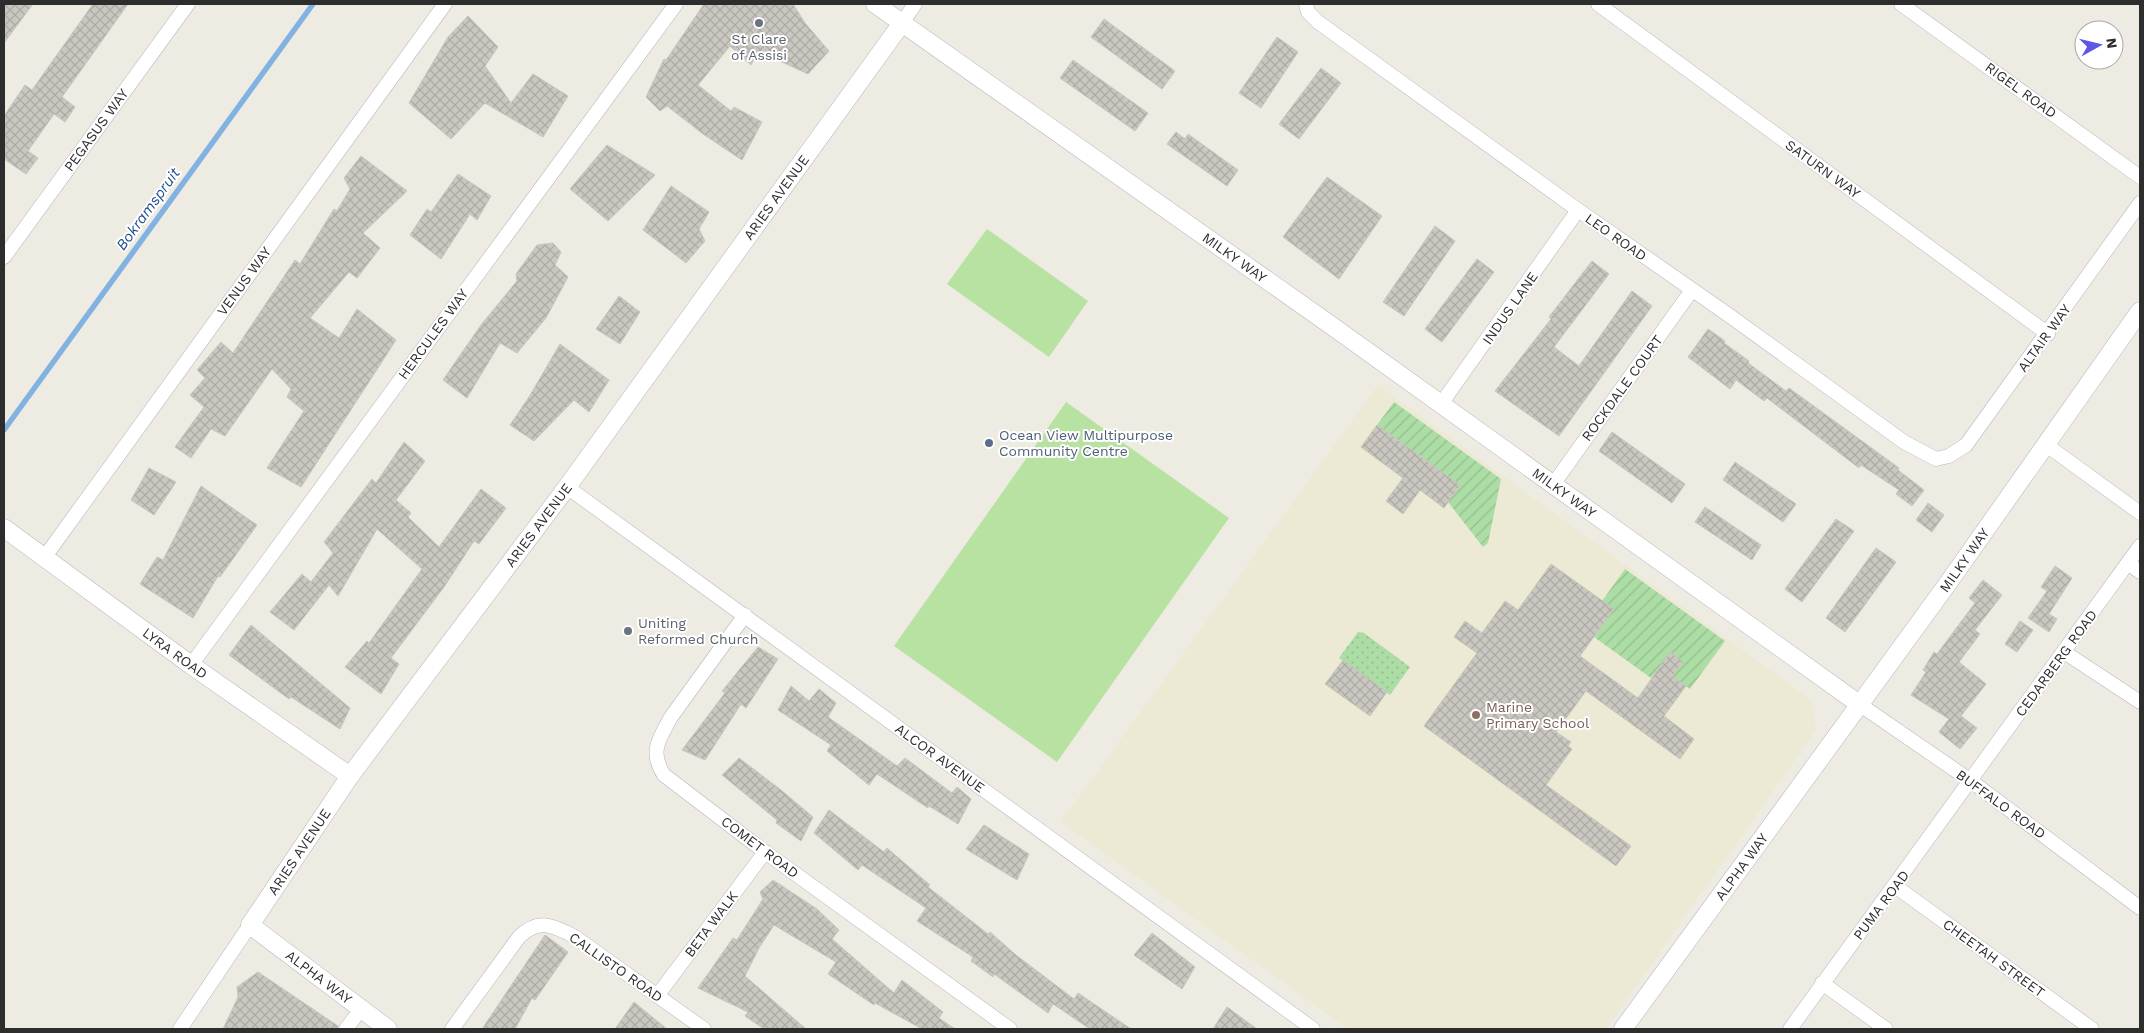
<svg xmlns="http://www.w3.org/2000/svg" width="2144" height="1033" font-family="'Work Sans',sans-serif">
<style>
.education{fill:#ecead4}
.park{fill:url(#park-dots)}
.garden{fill:url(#garden-furrows)}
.pitch{fill:#b8e2a2}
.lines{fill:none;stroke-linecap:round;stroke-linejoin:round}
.stream{stroke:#82b2e2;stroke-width:5.5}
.building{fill:url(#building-cross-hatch);stroke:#c8c7bb}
.minor-casing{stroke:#b6b5bf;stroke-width:15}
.tertiary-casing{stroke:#b6b5bf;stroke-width:19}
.minor{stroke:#fff;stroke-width:14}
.tertiary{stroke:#fff;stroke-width:18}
.worship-dot{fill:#6b7280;stroke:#fff;stroke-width:2}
.service-dot{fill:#5c6f8a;stroke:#fff;stroke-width:2}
.education-dot{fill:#8d6e63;stroke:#fff;stroke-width:2}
.labels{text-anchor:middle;stroke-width:4;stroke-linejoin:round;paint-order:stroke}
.worship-label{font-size:14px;fill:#5b616d;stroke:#fff}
.street-label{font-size:14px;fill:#2d2d2d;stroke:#fff}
.service-label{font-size:14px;fill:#4e5e75;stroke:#fff;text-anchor:start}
.education-label{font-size:14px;fill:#785e54;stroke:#fff;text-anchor:start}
.water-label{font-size:15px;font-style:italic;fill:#1e4e91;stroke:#fff}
</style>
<defs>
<pattern id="park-dots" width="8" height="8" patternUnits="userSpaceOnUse" patternTransform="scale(1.25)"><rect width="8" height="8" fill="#abdda5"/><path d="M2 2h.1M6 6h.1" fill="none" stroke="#93be8e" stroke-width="1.8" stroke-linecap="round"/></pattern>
<pattern id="garden-furrows" width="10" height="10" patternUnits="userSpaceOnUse" patternTransform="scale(1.25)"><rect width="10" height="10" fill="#abdda5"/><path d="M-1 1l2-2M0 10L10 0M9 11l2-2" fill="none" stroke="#93be8e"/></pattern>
<pattern id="building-cross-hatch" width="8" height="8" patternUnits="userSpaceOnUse" patternTransform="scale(1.25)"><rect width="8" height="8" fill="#c9c7c0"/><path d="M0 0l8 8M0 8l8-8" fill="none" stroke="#adaba5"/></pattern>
</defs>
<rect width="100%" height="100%" fill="#edebe2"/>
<!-- education -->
<path class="education" d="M1378,385L1811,700L1816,730L1606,1029H1348L1061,822Z"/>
<!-- park -->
<path class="park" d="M1358,632L1364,633L1410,667L1390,695L1339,658Z"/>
<!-- garden -->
<path class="garden" d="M1394,402L1501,479L1488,543L1483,547L1448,502L1460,485L1377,425Z
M1625,569L1725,641L1690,689L1672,676L1682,662L1670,653L1651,678L1594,637L1614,609L1602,601Z"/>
<!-- pitch -->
<path class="pitch" d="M987,229L1088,301L1049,357L947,284Z
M1066,402L1229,518L1057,762L894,646Z"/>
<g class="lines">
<!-- stream -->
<path class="stream" d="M4,430L313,4"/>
</g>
<!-- building -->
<path class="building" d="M4,4H33L4,43Z
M93,4H128L62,97L75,107L65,122L54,114L28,151L38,158L26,174L4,159V116L25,85L32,90Z
M704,4H793L805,23L829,51L808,74L758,51L751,65L730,46L698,85L731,111L734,107L762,122L742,160L703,134L667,106L660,111L646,97L664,59L666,60Z
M468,16L498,47L485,66L511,103L533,74L568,96L543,137L485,103L451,139L409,103L448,37Z
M1104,19L1175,71L1162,89L1091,37Z
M1277,37L1298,52L1261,108L1239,93Z
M1073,60L1148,113L1135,131L1060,78Z
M1321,68L1341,83L1299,139L1279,124Z
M1176,132L1185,139L1188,134L1238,170L1227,186L1167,144Z
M607,145L655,175L608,221L570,189Z
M361,156L407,191L363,233L380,248L357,278L349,272L310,318L339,338L357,309L396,340L301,487L267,468L304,411L287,397L291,389L272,369L225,436L211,429L191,458L175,447L204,407L190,395L205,378L197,370L221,342L233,353L295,260L300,264L334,209L337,211L350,189L344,178Z
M458,174L491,196L477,220L470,214L441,259L410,235L427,209L431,212Z
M1327,177L1382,216L1339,279L1283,237Z
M671,186L709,212L699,229L705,241L686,263L643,230Z
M1435,226L1455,241L1404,316L1383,302Z
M553,243L561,252L555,265L568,277L546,318L517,353L500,343L467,398L443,380L481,325L517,281L516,274L537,245Z
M1477,259L1494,272L1442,342L1425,329Z
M1592,261L1609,274L1554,347L1579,366L1632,291L1652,306L1559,436L1495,391L1551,319L1549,317Z
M619,296L640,312L620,344L596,329Z
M1708,329L1725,341L1724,343L1749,361L1748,363L1786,391L1789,388L1899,468L1898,470L1924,490L1912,506L1896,494L1899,490L1861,465L1859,468L1767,398L1764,401L1736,380L1730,389L1688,357Z
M560,344L609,380L589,412L574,400L534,441L510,425L529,397Z
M1377,425L1460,485L1444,508L1420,490L1403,514L1386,501L1403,478L1361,447Z
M1612,432L1685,484L1672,503L1599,451Z
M404,442L425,461L396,500L411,513L408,517L439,547L481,489L506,508L479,544L474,541L444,587L391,658L399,664L381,694L345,667L367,641L369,643L422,569L377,529L338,596L329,585L294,630L270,612L302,574L311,582L333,553L324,542L372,479L376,483Z
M1735,462L1796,504L1783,522L1723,480Z
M149,468L176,482L154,515L131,500Z
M201,486L257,525L220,577L218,576L193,618L140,584L157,557L163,560Z
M1928,503L1944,515L1932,532L1916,520Z
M1705,507L1761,545L1752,560L1695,522Z
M1836,519L1854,531L1802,602L1785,589Z
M1876,548L1896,562L1845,632L1826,618Z
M1551,564L1614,609L1580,656L1638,698L1670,652L1683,662L1672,676L1686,686L1664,716L1694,739L1680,759L1586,691L1556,732L1571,742L1568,746L1572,749L1546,785L1631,846L1616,866L1424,726L1477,653L1454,637L1465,621L1482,633L1505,601L1518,610Z
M2055,566L2072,578L2049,614L2057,619L2049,632L2028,618L2047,591L2041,587Z
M1983,580L2002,595L1975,630L1980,634L1959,662L1986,684L1961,716L1977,728L1960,749L1939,732L1949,719L1911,695L1926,672L1923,670L1934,652L1937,654L1975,603L1969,598Z
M2020,621L2033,630L2017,652L2005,644Z
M251,625L350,708L340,729L291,697L289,699L229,655Z
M758,647L778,659L746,708L741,704L705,760L682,750L725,693L722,691Z
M1343,660L1387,692L1370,716L1325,684Z
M791,686L809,701L819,689L836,703L828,717L897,766L905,758L952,793L957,787L971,799L958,824L929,806L928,808L877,774L869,785L827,751L831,745L778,710Z
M739,758L781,790L813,817L801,841L776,823L777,820L722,775Z
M829,810L884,852L887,848L930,885L928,887L988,934L990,932L1016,955L1074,999L1078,993L1131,1029H1090L1053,1004L1048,1013L994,974L993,977L971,961L973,957L917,921L926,908L862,865L858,870L814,833Z
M984,825L1029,854L1017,880L966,849Z
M773,880L817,909L839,930L832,939L894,993L902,980L943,1012L939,1018L955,1029H922L875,1003L874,1005L828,974L836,962L774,925L759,948L745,976L806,1029H764L745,1016L748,1012L698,988L733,938L737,940L763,899L760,892Z
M1152,933L1195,967L1182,989L1134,955Z
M545,935L568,952L535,1000L532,998L515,1029H482Z
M258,972L338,1026L337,1029H223L238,997L237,987Z
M634,1002L667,1029H615Z
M1227,1007L1257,1029H1213Z"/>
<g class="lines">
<!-- minor casing -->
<g class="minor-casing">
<path id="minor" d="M1306,4L1308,12L1318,22L1578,210L1730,316L1904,442L1936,459L1949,456L1966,445L2140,203
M1598,4L2048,334
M1901,4L2140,177
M902,23L915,4
M4,257L188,4
M1441,404L1578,210
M2045,444L2140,513
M1552,486L1692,290
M567,487L1313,1029
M44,558L445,4
M2128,563L2140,572
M745,615L671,717C659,739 649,752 664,775L765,852L1010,1029
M2064,652L2140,702
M191,665L676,4
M1859,704L1971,781L2140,908
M1895,886L2092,1029
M1822,983L1886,1029
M657,996L765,852
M180,1029L250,925
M346,1029L361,1009
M452,1029L519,937C538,918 553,925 575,937L704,1029
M1790,1029L2140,546"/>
</g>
<!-- tertiary casing -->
<g class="tertiary-casing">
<g id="tertiary">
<path id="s1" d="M875,4L1332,326L1859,704"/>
<path id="s2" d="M4,528L191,665L350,776"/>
<path id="s3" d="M388,1029L250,925L350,776L567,487L902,23"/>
<path id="s4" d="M1623,1029L1946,586L2140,311"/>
</g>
</g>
<!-- minor -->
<use href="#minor" class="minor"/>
<!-- tertiary -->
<use href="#tertiary" class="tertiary"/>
</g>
<!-- markers -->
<g class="worship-dot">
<circle cx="759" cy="23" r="5"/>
<circle cx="628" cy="631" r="5"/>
</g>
<circle class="service-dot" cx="989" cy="443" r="5"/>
<circle class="education-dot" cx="1476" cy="715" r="5"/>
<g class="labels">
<!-- worship labels -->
<g class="worship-label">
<text x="759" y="44">St Clare<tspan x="759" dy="16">of Assisi</tspan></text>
<text x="638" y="628" text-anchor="start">Uniting<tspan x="638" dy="16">Reformed Church</tspan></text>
</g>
<!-- street labels -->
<g class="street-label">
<text transform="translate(2021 90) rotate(36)" y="5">RIGEL ROAD</text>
<text transform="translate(96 130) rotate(-54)" y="5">PEGASUS WAY</text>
<text transform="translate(1823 169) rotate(36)" y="5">SATURN WAY</text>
<text dy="5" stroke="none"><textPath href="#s3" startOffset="1071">ARIES AVENUE</textPath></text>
<text transform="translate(1616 237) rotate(35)" y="5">LEO ROAD</text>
<text dy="5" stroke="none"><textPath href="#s1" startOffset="440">MILKY WAY</textPath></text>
<text transform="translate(244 281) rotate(-54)" y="5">VENUS WAY</text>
<text transform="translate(1510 308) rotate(-55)" y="5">INDUS LANE</text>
<text transform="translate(433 334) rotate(-54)" y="5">HERCULES WAY</text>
<text transform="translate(2044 338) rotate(-54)" y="5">ALTAIR WAY</text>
<text transform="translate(1622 388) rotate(-54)" y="5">ROCKDALE COURT</text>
<text dy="5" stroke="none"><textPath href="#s1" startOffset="845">MILKY WAY</textPath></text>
<text dy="5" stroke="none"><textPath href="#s3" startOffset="666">ARIES AVENUE</textPath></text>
<text dy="5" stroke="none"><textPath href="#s4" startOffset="580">MILKY WAY</textPath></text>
<text dy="5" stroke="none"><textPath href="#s2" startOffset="212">LYRA ROAD</textPath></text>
<text transform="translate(2056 663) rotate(-54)" y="5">CEDARBERG ROAD</text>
<text transform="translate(940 758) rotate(36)" y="5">ALCOR AVENUE</text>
<text transform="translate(2001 804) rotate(36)" y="5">BUFFALO ROAD</text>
<text transform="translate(760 847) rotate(37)" y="5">COMET ROAD</text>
<text dy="5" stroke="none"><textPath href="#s3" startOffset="261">ARIES AVENUE</textPath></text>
<text dy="5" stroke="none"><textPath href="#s4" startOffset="201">ALPHA WAY</textPath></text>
<text transform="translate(1881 905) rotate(-53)" y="5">PUMA ROAD</text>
<text transform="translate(711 924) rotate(-53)" y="5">BETA WALK</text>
<text transform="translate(1994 958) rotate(36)" y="5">CHEETAH STREET</text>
<text transform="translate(616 967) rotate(35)" y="5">CALLISTO ROAD</text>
<text transform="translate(319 977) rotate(37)" y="5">ALPHA WAY</text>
</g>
<!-- service labels -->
<g class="service-label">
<text x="999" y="440">Ocean View Multipurpose<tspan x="999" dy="16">Community Centre</tspan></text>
</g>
<!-- education labels -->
<g class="education-label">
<text x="1486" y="712">Marine<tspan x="1486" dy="16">Primary School</tspan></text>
</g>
<!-- water labels -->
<g class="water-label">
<text transform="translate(148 209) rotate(-54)" y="5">Bokramspruit</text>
</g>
</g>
<!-- border -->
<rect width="2144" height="1033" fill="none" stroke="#2d2d2d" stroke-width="10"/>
<!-- north arrow -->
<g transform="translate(2099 45) rotate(82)"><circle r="24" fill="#ffffff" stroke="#ababab"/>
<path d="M0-4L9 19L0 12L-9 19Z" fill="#5d56e6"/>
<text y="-8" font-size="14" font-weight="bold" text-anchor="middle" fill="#2d2d2d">N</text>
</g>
</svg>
